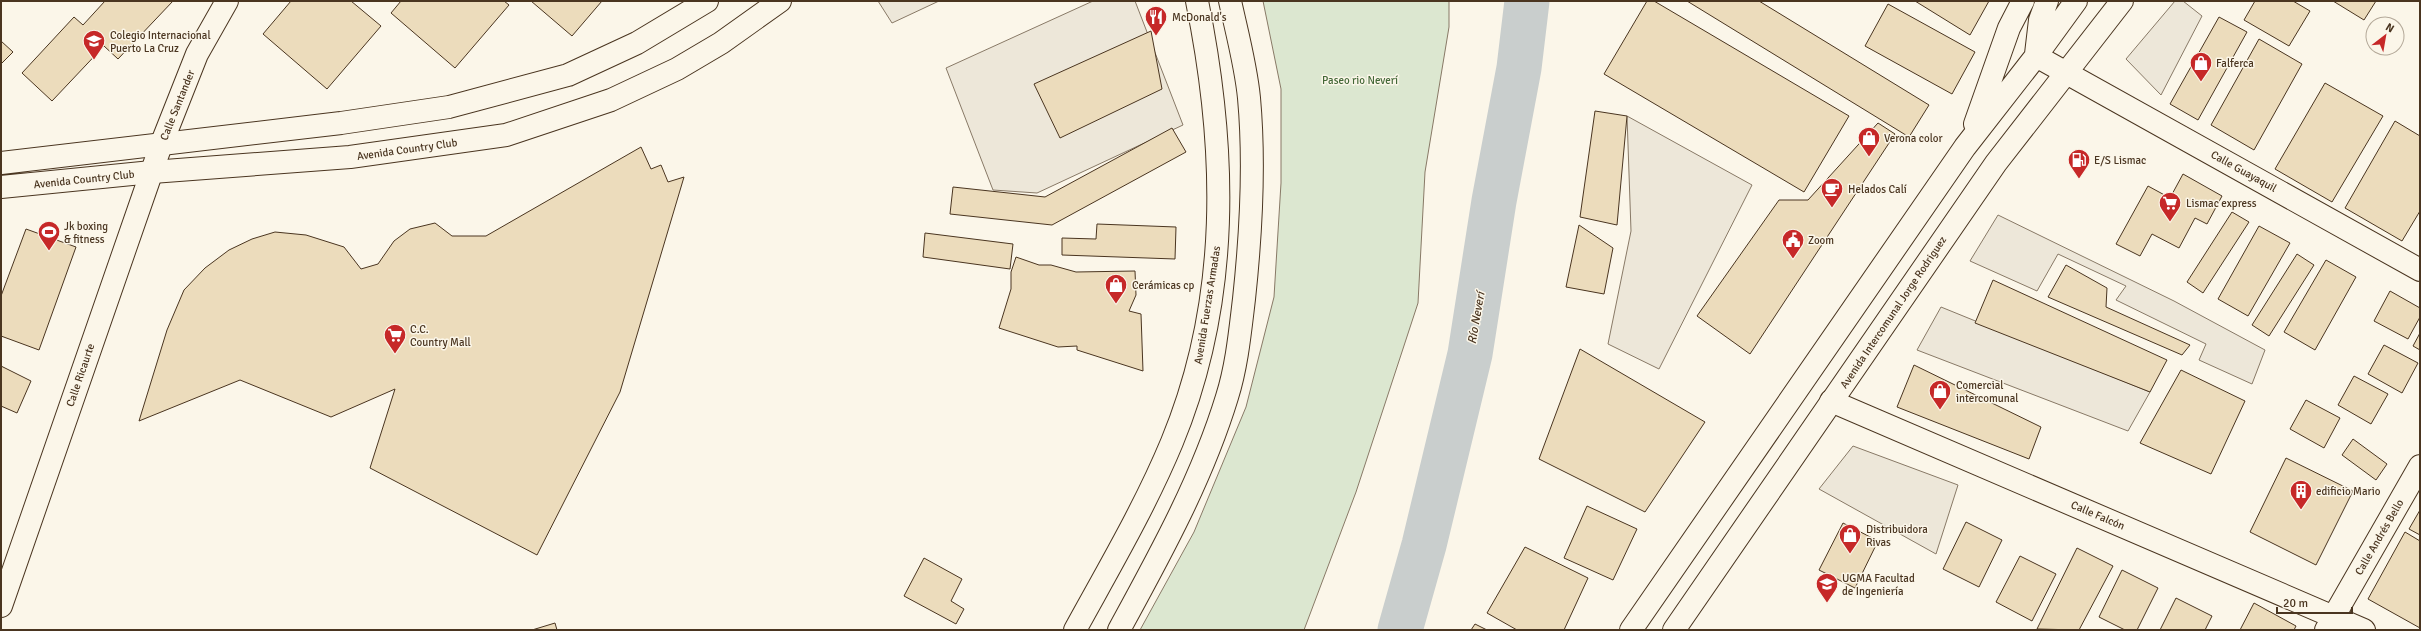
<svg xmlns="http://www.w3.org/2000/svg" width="2421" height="631" font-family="Signika,sans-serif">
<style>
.green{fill:#dce7d0;stroke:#887966}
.parking{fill:#ede7d9;stroke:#887966}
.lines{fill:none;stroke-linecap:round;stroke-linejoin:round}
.river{stroke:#c9cecd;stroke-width:45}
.building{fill:#ecdcbc;stroke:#4a3520}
.street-casing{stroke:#4a3520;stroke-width:24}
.secondary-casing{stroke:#4a3520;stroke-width:24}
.street{stroke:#fbf6e9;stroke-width:22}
.secondary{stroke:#fbf6e9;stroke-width:22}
.labels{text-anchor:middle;stroke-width:3;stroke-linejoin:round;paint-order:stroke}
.poi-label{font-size:11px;fill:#4a3520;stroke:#fbf6e9;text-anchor:start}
.park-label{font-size:11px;fill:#436837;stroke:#fbf6e9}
.street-label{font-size:11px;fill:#4a3520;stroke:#fbf6e9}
.water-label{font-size:12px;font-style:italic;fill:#4a3520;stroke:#fbf6e9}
</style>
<rect width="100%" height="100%" fill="#fbf6e9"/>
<!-- green -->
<path class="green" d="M1263,1H1449V27L1425,172L1418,303L1356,492L1304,630H1140L1194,532L1246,407L1274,297L1281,183V89Z"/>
<!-- parking -->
<path class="parking" d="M878,1H939L892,23Z
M1093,1H1135L1183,125L1037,193L993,190L946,68Z
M2175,1H2183L2202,16L2161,95L2126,59Z
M1627,116L1752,185L1659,369L1608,344L1631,231Z
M1998,215L2174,301L2265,350L2252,384L2199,360L2206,344L2116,300L2126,286L2058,254L2037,291L1970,261Z
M1941,307L2150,392L2128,431L1917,350Z
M1853,446L1958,485L1936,554L1819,489Z"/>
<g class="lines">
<!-- river -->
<path class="river" d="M1400,630L1424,545L1470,354L1494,201L1519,68L1527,1"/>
</g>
<!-- building -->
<path class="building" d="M105,1H173L118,59L104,46L52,101L22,73L74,17L83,25Z
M291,1H351L381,26L327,89L263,34Z
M401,1H504L509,5L455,68L391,13Z
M531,1H602L572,36Z
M1647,1H1654L1849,116L1804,192L1604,74Z
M1687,1H1759L1929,105L1909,137Z
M1915,1H1989L1970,35Z
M2255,1H2293L2310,11L2289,46L2244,20Z
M2333,1H2376L2364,20Z
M1888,4L1975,52L1952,94L1865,46Z
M2219,17L2247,32L2198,120L2170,104Z
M1151,31L1162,89L1060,138L1034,84Z
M2259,39L2302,64L2254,150L2211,125Z
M1,41L13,52L1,64Z
M2325,83L2383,116L2332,202L2275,169Z
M1595,111L1627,116L1617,225L1580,217Z
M2395,121L2420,136V211L2402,241L2345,208Z
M1878,123L1895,134L1750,354L1697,316L1779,200H1808Z
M1172,128L1186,152L1052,225L950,214L953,187L1045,197Z
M641,147L651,169L661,165L668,182L684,177L620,392L537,555L370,468L395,389L331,417L240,380L139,421L167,330L184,290L205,268L229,250L252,239L275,232L306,235L344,247L361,269L378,264L394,241L410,229L435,223L452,236H486Z
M2183,174L2222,196L2207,224L2195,218L2179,248L2152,234L2140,256L2116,244L2148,186L2170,198Z
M2232,212L2249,222L2203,293L2187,282Z
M1097,224L1176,227L1175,259L1062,255V238L1096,239Z
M1579,225L1613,248L1604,294L1566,287Z
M2259,226L2290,243L2248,316L2218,299Z
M26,229L76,247L39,350L1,336V296Z
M925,233L1013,244L1010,269L923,257Z
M2297,254L2314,265L2269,336L2252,325Z
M1016,257L1039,265H1051L1076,272L1135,271L1136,295L1129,311L1141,314L1143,371L1077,350V346L1058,347L999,328L1011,289V272Z
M2326,260L2356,277L2315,350L2284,332Z
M2066,265L2107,288L2106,307L2190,345L2182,355L2048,297Z
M1993,280L2167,360L2150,392L1975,323Z
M2390,291L2420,308V317L2408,339L2374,321Z
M2420,333V350L2413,346Z
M2384,345L2418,363L2402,393L2368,374Z
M1580,349L1705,422L1645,512L1539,459Z
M1914,365L2041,427L2029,459L1897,407Z
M1,366L31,381L17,413L1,406Z
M2181,370L2245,401L2211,474L2140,443Z
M2354,376L2388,394L2371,424L2338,405Z
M2306,400L2340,418L2324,448L2290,429Z
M2353,439L2387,464L2376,480L2342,455Z
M2286,458L2353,491L2316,565L2250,532Z
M1587,506L1637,529L1613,580L1564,558Z
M2420,510V535L2409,529Z
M1966,522L2002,540L1979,587L1943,569Z
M1843,523L1878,541L1855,588L1819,570Z
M2405,532L2420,541V628L2368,599Z
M1525,547L1588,578L1564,630H1517L1487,613Z
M2077,548L2113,566L2079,630L2037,629Z
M2020,556L2056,574L2032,621L1996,602Z
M924,558L962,579L951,601L964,609L956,624L904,596Z
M2122,570L2158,588L2137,630H2125L2099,617Z
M2176,598L2212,616L2205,630H2160Z
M2254,603L2296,626L2294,630H2240Z
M555,623L557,630H532Z
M1475,624L1487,630H1471Z"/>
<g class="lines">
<!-- street casing -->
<g class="street-casing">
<path id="street" d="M2036,56L2420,270
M1831,401L2364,630
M1,606L161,145L197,54L227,1
M2326,630L2420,466"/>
</g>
<!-- secondary casing -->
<g class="secondary-casing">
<path id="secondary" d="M2036,54L2040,20L2047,1
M1975,124L2009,28L2023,1
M1,163L341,123L449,107L568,75L637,43L707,1
M1,187L152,172L350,157L506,135L611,100L677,69L721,43L780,1
M1075,630C1109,568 1145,507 1172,442C1231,299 1227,149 1197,1
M1119,630C1160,555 1202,479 1227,397C1237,365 1240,332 1244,299C1251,234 1255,164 1249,98C1246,66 1237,33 1230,1
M1631,630L1965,147L2036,56L2076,1
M1674,630L1996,163L2122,1"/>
</g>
<!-- street -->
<use href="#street" class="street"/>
<!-- secondary -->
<use href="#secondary" class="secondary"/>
</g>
<!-- icons -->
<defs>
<g id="restaurant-pin" transform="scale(1.15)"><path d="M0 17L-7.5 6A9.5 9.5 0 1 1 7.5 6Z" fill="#c62828" stroke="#fbf6e9"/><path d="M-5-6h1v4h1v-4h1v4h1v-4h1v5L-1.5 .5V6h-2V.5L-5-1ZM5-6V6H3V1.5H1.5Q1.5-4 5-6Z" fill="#fff"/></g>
<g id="school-pin" transform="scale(1.15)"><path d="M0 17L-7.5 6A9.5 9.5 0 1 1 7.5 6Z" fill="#c62828" stroke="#fbf6e9"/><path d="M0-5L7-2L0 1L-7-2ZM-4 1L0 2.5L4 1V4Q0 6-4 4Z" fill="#fff"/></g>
<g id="shop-pin" transform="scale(1.15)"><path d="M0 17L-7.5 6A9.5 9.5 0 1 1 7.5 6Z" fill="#c62828" stroke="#fbf6e9"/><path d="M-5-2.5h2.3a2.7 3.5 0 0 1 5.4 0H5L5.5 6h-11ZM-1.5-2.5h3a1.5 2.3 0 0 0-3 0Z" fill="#fff"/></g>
<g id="fuel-pin" transform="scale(1.15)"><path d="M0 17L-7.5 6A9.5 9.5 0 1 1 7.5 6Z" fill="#c62828" stroke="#fbf6e9"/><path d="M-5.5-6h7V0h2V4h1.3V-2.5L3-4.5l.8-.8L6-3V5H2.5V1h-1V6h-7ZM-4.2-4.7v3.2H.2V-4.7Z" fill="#fff"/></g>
<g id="cafe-pin" transform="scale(1.15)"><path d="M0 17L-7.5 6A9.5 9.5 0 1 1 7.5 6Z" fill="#c62828" stroke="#fbf6e9"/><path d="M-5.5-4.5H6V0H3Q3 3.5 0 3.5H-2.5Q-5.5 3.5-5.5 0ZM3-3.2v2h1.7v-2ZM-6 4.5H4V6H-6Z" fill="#fff"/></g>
<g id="supermarket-pin" transform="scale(1.15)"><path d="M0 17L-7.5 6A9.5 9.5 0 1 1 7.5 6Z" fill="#c62828" stroke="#fbf6e9"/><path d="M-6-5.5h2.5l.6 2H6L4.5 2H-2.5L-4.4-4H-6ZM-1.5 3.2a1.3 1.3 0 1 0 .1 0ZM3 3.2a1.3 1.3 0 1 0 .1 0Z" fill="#fff"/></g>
<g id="stadium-pin" transform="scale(1.15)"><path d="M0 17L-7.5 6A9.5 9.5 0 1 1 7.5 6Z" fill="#c62828" stroke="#fbf6e9"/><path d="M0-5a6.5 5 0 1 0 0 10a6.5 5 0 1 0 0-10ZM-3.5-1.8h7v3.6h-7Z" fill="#fff"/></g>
<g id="civic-pin" transform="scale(1.15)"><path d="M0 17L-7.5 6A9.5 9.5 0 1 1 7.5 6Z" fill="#c62828" stroke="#fbf6e9"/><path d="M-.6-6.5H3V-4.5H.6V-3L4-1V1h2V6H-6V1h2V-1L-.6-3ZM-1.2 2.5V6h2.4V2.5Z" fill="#fff"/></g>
<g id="building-pin" transform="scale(1.15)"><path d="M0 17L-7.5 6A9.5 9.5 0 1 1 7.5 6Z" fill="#c62828" stroke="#fbf6e9"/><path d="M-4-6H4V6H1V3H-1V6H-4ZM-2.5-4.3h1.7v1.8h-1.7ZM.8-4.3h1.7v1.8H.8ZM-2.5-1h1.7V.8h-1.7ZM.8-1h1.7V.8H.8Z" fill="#fff"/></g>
<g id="university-pin" transform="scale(1.15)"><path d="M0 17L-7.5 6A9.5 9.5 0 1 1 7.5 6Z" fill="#c62828" stroke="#fbf6e9"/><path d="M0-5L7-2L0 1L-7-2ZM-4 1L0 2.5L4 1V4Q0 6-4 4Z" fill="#fff"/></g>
</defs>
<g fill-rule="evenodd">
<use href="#restaurant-pin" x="1156" y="17"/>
<use href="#school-pin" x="94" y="41"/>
<use href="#shop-pin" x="2201" y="63"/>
<use href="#shop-pin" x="1869" y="138"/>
<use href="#fuel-pin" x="2079" y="160"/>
<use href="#cafe-pin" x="1832" y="189"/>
<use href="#supermarket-pin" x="2170" y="203"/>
<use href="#stadium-pin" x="49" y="232"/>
<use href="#civic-pin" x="1793" y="240"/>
<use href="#shop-pin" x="1116" y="285"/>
<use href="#supermarket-pin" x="395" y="335"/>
<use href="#shop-pin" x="1940" y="391"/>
<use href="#building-pin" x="2301" y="491"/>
<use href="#shop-pin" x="1850" y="535"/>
<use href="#university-pin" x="1827" y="584"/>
</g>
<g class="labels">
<!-- poi labels -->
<g class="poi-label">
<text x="1172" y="21">McDonald's</text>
<text x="110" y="39">Colegio Internacional<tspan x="110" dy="13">Puerto La Cruz</tspan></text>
<text x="2216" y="67">Falferca</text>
<text x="1884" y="142">Verona color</text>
<text x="2094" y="164">E/S Lismac</text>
<text x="1848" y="193">Helados Calí</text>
<text x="2186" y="207">Lismac express</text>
<text x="64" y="230">Jk boxing<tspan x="64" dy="13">&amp; fitness</tspan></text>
<text x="1808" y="244">Zoom</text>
<text x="1132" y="289">Cerámicas cp</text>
<text x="410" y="333">C.C.<tspan x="410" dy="13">Country Mall</tspan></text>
<text x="1956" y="389">Comercial<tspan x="1956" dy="13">intercomunal</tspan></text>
<text x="2316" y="495">edificio Mario</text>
<text x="1866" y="533">Distribuidora<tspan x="1866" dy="13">Rivas</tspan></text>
<text x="1842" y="582">UGMA Facultad<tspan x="1842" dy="13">de Ingeniería</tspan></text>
</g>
<!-- park labels -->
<g class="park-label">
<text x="1360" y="84">Paseo rio Neverí</text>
</g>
<!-- street labels -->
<g class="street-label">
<text transform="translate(177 105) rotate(-68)" y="4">Calle Santander</text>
<text transform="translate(407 149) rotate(-8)" y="4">Avenida Country Club</text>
<text transform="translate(2244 171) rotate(29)" y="4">Calle Guayaquil</text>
<text transform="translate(84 179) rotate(-6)" y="4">Avenida Country Club</text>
<text transform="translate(1207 305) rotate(-81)" y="4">Avenida Fuerzas Armadas</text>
<text transform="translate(1893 312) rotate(-56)" y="4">Avenida Intercomunal Jorge Rodriguez</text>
<text transform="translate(80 375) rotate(-71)" y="4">Calle Ricaurte</text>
<text transform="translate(2098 515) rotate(23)" y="4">Calle Falcón</text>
<text transform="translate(2379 537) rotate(-60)" y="4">Calle Andrés Bello</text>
</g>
<!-- water labels -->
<g class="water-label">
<text transform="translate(1476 318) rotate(-80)" y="4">Río Neverí</text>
</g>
</g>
<!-- border -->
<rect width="2421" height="631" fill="none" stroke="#4a3520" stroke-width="4"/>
<!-- north arrow -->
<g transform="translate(2385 36) rotate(31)"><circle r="19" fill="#fbf6e9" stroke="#b4a999"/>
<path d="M0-3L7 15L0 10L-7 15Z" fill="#c62828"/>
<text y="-6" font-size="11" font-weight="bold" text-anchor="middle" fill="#4a3520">N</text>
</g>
<!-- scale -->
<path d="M2277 607v6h75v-6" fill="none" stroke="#4a3520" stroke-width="2"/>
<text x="2283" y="607" font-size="12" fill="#4a3520" stroke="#fbf6e9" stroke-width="3" paint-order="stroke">20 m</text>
</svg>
